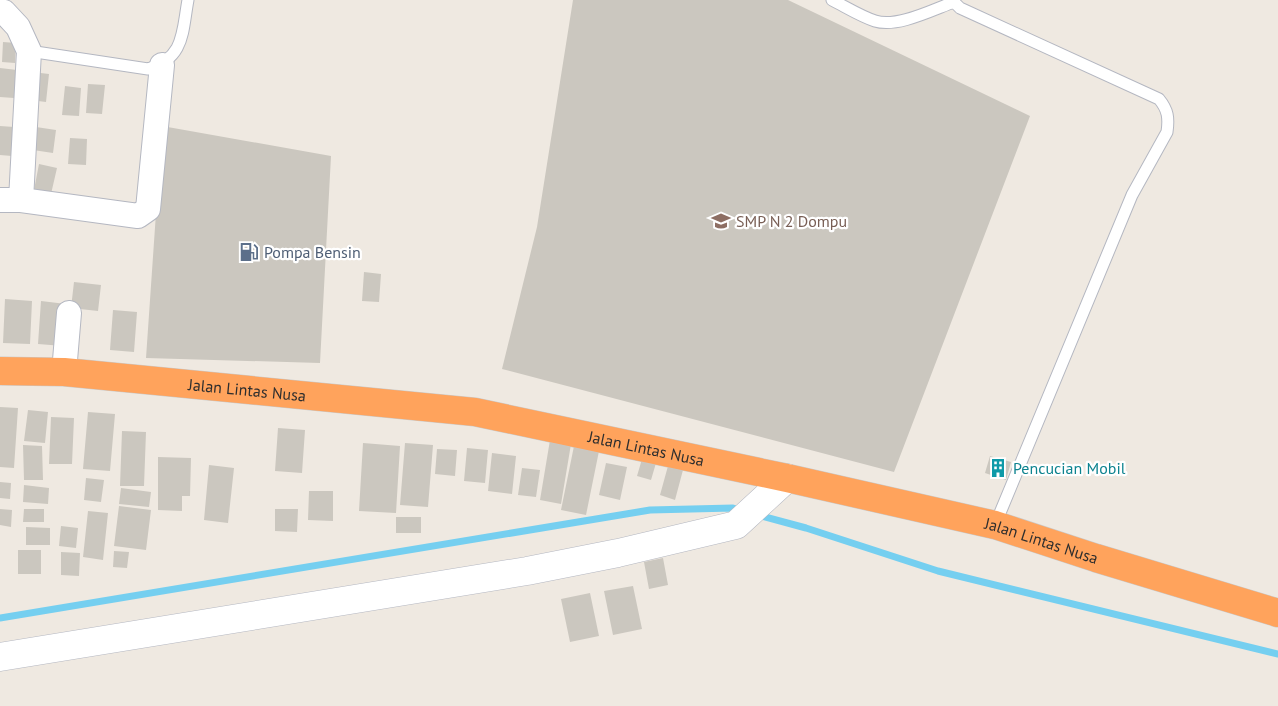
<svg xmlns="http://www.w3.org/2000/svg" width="1278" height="706" font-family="'PT Sans',sans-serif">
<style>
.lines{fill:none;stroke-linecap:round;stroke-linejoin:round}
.stream{stroke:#75cff0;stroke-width:7}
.building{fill:#cbc7bf}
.lane-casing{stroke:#b4b7c1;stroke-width:13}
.street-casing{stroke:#b4b7c1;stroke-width:26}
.secondary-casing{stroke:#b4b7c1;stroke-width:29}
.highway-casing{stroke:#c9c9c9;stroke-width:29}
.lane{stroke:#fff;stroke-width:11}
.street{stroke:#fff;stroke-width:24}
.secondary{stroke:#fff;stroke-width:28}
.highway{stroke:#ffa35c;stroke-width:28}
.labels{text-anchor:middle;stroke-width:4.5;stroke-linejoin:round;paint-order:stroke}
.education-label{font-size:16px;fill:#785e54;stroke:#fff;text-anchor:start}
.service-label{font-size:16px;fill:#4e5e75;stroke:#fff;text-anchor:start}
.street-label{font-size:16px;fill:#2e2e2e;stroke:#fff}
.culture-label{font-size:16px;fill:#0d838f;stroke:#fff;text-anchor:start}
</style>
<rect width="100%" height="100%" fill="#efe9e1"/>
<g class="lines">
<!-- stream -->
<path class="stream" d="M758,515L806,528L938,571L1278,654
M0,618L650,510L733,508L743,511"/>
</g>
<!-- building -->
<path class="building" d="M573,0H788L1030,116L894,472L502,369L537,227Z
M3,42L16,43L15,63L2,62Z
M0,68L17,70L14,98L0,97Z
M32,72L49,74L46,102L30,100Z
M88,84L105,85L102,114L86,113Z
M65,86L81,88L79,116L62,115Z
M0,126L14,127L12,156L0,155Z
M162,126L331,156L320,363L146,358Z
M36,127L56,130L53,153L33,150Z
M70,138L87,139L86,165L68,164Z
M39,164L57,168L51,194L34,190Z
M364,272L381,274L379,302L362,301Z
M74,282L101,285L98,311L71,308Z
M5,299L32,301L30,344L3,343Z
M41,301L66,304L63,346L38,344Z
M113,310L137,312L134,352L110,350Z
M0,407L18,408L14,468L0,467Z
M28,410L48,412L45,443L24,441Z
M88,412L115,414L110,471L83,469Z
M51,417L74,418L72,464H49Z
M278,428L305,430L302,473L275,471Z
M122,431L146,432L144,486H120Z
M550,440L571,444L561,504L540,500Z
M363,443L400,446L396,513L359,511Z
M405,443L433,445L428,507L400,505Z
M23,445L42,446L43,480H24Z
M574,446L599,451L586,515L561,510Z
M467,448L488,450L485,483L464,481Z
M437,449L457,450L455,476L435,474Z
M492,453L516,456L512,494L488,491Z
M990,456L1011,462L1006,480L985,473Z
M158,457L191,458L190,496H182V511L158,510Z
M642,459L656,463L651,480L637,476Z
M606,463L627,467L620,500L599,495Z
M209,465L234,468L228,523L204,520Z
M668,466L683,470L675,500L660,495Z
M522,468L540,470L536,497L518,495Z
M86,478L104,480L101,502L84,500Z
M0,482L11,483L10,499L0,498Z
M24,485L49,488L48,504L23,502Z
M121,488L151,492L149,507L119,504Z
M309,491H333V521L308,520Z
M119,506L151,510L146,550L114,546Z
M0,509L12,510L11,527L0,525Z
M24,509H44V522H23Z
M275,509H298L297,532L275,531Z
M88,511L108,513L103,560L83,557Z
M396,517H421V533H396Z
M61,526L78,528L76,548L59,546Z
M26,527L50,528V545H26Z
M18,550H41V574H18Z
M114,551L129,552L127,568L113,567Z
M61,552L80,553L79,576L61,575Z
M663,558L668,585L649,589L644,562Z
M633,586L642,629L613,635L604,591Z
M590,593L599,636L570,642L561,599Z"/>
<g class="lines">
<!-- lane casing -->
<g class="lane-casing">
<path id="lane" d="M832,0C846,7 860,16 875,21C897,28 932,10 954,2
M952,0L960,8L1159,99C1168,110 1169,118 1167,132L1132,195L995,525
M29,51L148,69C185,58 182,32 188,0"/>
</g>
<!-- street casing -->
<g class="street-casing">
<path id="street" d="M0,11L4,12L18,27L29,51L21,200H0
M21,200L138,216L148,209L162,65
M64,372L69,313"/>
</g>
<!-- secondary casing -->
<g class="secondary-casing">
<path id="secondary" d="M0,657L527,571L618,553L736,525L787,478"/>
</g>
<!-- highway casing -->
<g class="highway-casing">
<g id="highway">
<path id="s1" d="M0,371L64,372L475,412L787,478L995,525L1096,558L1278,613"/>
</g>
</g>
<!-- lane -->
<use href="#lane" class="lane"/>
<!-- street -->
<use href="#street" class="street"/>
<!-- secondary -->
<use href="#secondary" class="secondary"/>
<!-- highway -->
<use href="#highway" class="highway"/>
</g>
<!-- icons -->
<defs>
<g id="school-bare" transform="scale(1.5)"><path d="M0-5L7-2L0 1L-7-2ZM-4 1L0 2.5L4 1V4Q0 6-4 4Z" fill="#8d6e63" stroke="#fff" stroke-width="2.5" paint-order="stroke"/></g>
<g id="fuel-bare" transform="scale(1.5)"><path d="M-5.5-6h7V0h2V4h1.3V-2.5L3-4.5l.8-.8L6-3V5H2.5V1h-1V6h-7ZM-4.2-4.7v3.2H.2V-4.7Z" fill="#5c6f8a" stroke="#fff" stroke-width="2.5" paint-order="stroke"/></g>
<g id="building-bare" transform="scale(1.5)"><path d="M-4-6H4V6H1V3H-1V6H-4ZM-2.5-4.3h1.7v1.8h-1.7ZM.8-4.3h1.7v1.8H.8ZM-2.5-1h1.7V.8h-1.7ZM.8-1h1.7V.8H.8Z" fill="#0f9aa8" stroke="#fff" stroke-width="2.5" paint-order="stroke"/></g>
</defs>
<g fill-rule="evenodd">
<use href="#school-bare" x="721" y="221"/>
<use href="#fuel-bare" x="249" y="252"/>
<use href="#building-bare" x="998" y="468"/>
</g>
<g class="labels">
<!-- education labels -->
<g class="education-label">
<text x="736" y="227">SMP N 2 Dompu</text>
</g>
<!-- service labels -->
<g class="service-label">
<text x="264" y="258">Pompa Bensin</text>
</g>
<!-- street labels -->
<g class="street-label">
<text dy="6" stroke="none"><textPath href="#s1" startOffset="248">Jalan Lintas Nusa</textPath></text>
<text dy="6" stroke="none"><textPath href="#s1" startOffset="652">Jalan Lintas Nusa</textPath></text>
<text dy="6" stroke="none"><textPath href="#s1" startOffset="1058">Jalan Lintas Nusa</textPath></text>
</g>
<!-- culture labels -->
<g class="culture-label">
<text x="1013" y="474">Pencucian Mobil</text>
</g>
</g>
</svg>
